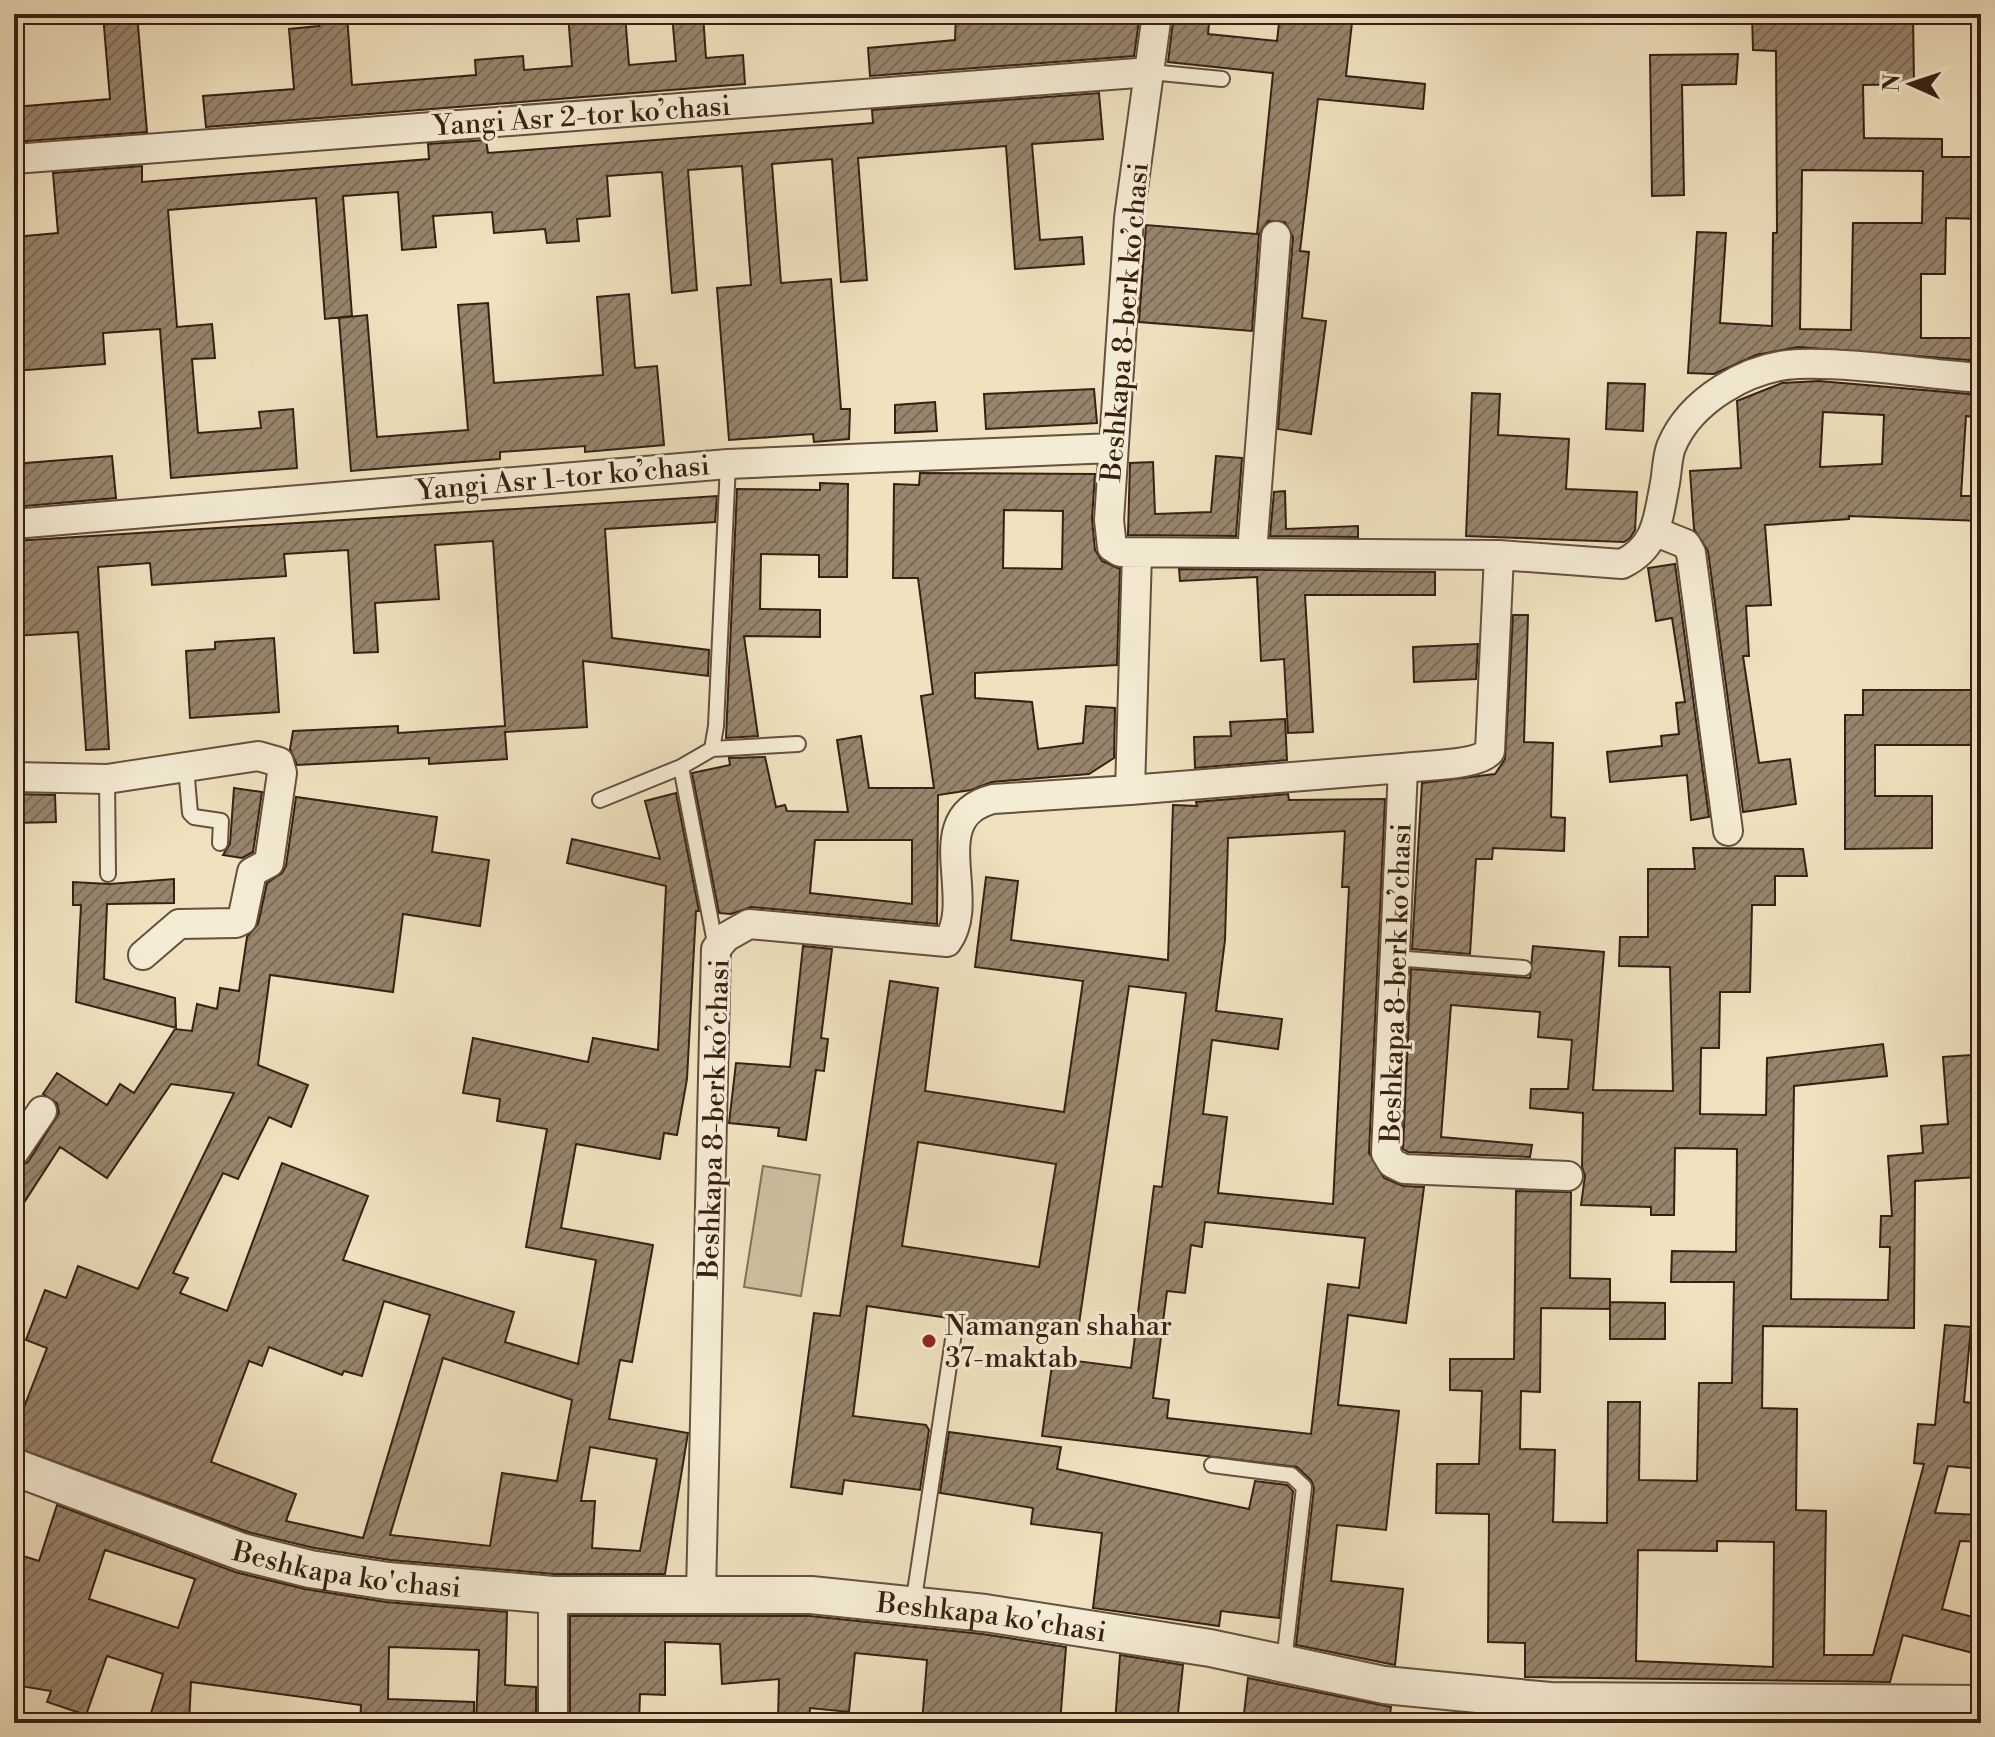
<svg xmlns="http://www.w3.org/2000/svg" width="1995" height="1737" font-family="'Libre Bodoni',serif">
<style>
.grass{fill:#d0c1a2;stroke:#83705c;stroke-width:2}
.building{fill:url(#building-hatch);stroke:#362015;stroke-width:2;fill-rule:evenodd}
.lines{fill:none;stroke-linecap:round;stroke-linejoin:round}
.service-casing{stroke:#645040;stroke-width:18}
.minor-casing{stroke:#645040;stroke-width:32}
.tertiary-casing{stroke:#645040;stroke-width:40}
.service{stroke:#f5ecd5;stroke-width:14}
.minor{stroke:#f5ecd5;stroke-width:28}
.tertiary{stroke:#f5ecd5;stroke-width:36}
.poi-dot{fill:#8f2418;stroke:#f5ecd5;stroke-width:3}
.labels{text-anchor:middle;stroke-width:6;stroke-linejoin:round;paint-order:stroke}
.street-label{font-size:28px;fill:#362015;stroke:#f5ecd5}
.poi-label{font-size:28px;fill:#362015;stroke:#f5ecd5;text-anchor:start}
</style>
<defs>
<pattern id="building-hatch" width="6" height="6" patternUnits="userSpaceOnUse" patternTransform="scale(2)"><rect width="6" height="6" fill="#97856d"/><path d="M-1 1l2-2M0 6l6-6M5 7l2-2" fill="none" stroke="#7c6c58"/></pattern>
</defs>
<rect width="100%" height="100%" fill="#f0e2bf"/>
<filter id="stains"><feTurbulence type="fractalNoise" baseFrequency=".0025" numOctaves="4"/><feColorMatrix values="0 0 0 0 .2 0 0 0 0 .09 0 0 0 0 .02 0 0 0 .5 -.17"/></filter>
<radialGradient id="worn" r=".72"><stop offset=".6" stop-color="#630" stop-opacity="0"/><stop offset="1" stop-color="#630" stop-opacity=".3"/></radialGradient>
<!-- grass -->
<path class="grass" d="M763,1166L820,1175L801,1296L744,1287Z"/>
<!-- building -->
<path class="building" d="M103,14H137L147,132L14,142V107L110,99Z
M318,14H347L352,85L476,75L475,60L523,56L524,70L572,66L568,14H625L629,65L676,61L672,14H703L706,58L743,55L745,84L206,127L203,96L294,89L289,29L319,26Z
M956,14H1140L1134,56L870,76L868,48L955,40Z
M1174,14H1210L1208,34L1277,41L1280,14H1353L1346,76L1425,84L1423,109L1318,99L1300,251L1309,252L1302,318L1326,321L1311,434L1278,429L1293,237L1285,222L1268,221L1259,234L1252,331L1139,322L1146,225L1257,234L1273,73L1168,62Z
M1752,14H1913L1914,84L1863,85L1864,138L1942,139V157H1981V219L1946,218L1945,274H1921V338H1981V361L1798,347L1756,355L1714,374L1688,373L1697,232L1726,233L1720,323L1772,326L1773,233H1777L1776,51L1753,50ZM1802,170L1923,171L1922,223H1853L1851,330L1800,329Z
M1738,54L1736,84L1682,85L1684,195L1652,196L1650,55Z
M1099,93L1103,139L1032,144L1040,240L1082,237L1084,264L1015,269L1006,146L858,158L867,280L841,282L832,159L772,164L781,283L831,279L841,409H850L849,439L814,442L813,434L729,440L717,288L751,285L742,166L688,170L697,290L672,293L662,172L607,176L610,216L577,219L579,241L547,243L545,229L494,233L492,212L433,216L436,247L402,250L398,192L343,196L352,316L325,319L316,198L168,210L177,327L212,324L215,358L192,359L198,433L261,428L259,412L293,409L297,468L171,478L160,329L103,333L105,364L14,371V237L58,233L53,173L142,166V182L429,159L428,144L486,140L488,153L873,123L872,110Z
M629,294L635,368L657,366L664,445L585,452V446L500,452V459L351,471L339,318L367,315L377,437L468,430L458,305L488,303L494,383L603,375L597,297Z
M1819,381L1981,395V418L1966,416L1961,496H1981V521L1849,516V519L1765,525L1771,605L1746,606L1749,656H1743L1759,763L1790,759L1796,804L1743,812L1708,551L1694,529L1690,471L1741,468L1737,401L1782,383ZM1823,412L1884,415L1882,464L1820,467Z
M1608,383L1645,384L1643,431L1606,429Z
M1094,389L1097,423L986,429L984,394Z
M1472,393L1500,394L1498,435L1569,439L1566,489L1637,492L1635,530L1630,538L1624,542L1466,536Z
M935,402L937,431L895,433V405Z
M112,456L116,498L14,507V464Z
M1216,456L1242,458L1236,536L1128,535L1130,463L1153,462L1155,514L1211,512Z
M920,473L1095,474L1092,519L1095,550L1102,561L1120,569L1117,665L975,673V698L1032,702L1038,749L1083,743L1086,706L1115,708L1114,758L1089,774L992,782L971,790L938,795L937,924L751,907L731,914L719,913L692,773L730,765L729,758L765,757L776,807L785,805L787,811L848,812L837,740L861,736L869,788H934L921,696L933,694L918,578H893L894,484L919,485ZM1004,510L1063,511L1062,569L1003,568ZM815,840H912V904L810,893Z
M820,483L848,484L847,577H819V555L761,554L760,609L820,610V637L744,636L758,736L726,738L737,489L820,490Z
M1285,491L1286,529L1358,526V537L1270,536L1274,492Z
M717,496L715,522L605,529L612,638L709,650L708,676L583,661L587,727L505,732L507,759L429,764V758L297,765L290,749L293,731L398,726V733L505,726L493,541L435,545L439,599L375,603L378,652L354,653L348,550L284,554L286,576L152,585L150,563L98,567L109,749L86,750L78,632L14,636V541Z
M1675,564L1709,817L1691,820L1687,775L1610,782L1607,752L1662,746L1661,736L1679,734L1676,703L1685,702L1672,618L1656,621L1648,568Z
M1179,569L1435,572V595H1305L1313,732L1288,733L1284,659L1261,661L1257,577L1180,581Z
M1513,615H1528L1524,742L1553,743L1551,817L1565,818L1564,851L1493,848L1492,859H1476L1470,954L1412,949L1422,783L1495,774L1505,759Z
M274,638L279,712L190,718L186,651L215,649V642Z
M1478,644L1476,679L1414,682L1413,647Z
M1863,690H1981V745H1875V796H1932V848L1845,849V715H1863Z
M1285,719L1287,760L1195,768L1194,737L1231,736L1230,722Z
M234,788L262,792L253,852L242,858L223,855L230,844Z
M676,793L699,911H696L687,1079L677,1135L664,1133L660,1159L576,1144L561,1228L653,1245L632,1362L620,1360L609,1419L688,1433L665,1574H554L390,1560L314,1548L248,1532L14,1447V1433L47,1348L26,1340L45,1290L66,1298L78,1266L138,1289L234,1093L171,1084L107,1178L60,1147L14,1218V1169L28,1162L59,1113L57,1103L43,1094L57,1073L107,1105L120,1084L134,1093L175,1029L192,1031L197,1004L217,1009L220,988L239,991L247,937L258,924L267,883L282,873L286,866L296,797L437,817L432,852L489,860L480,926L403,914L393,992L270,975L258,1065L308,1085L291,1127L269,1117L238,1179L223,1173L173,1273L188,1278L180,1293L227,1311L282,1163L368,1196L343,1260L514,1312L505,1342L578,1364L596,1260L526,1247L547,1129L497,1121L500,1099L463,1093L473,1038L588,1062L593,1038L658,1050L666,886L567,863L572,839L660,859L645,801ZM384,1301L430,1315L363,1538L286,1521L296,1494L211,1462L249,1361L262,1366L269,1347L342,1375L344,1371L362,1376ZM443,1358L572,1400L557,1481L502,1473L490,1546L390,1535ZM590,1447L657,1459L640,1551L592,1548L595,1501H581Z
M14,794L55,795L56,822L14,823Z
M1288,794L1289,800L1385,799L1369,1153L1384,1178L1403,1186L1424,1187L1406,1323L1348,1315L1338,1405L1399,1411L1386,1530L1337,1525L1331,1581L1403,1589L1395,1665L1296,1645L1314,1488L1311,1480L1297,1467L1042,1436L1053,1358L1131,1368L1154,1186L1162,1187L1186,993L1129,986L1077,1337L867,1306L853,1416L926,1425L929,1430L920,1490L844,1480L842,1494L791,1487L814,1313L840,1316L890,981L938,988L925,1091L1064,1112L1083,981L975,967L986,877L1018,881L1011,940L1168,960L1173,805L1197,806L1196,802ZM1345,831L1342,887H1349L1333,1204L1218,1193L1227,1117L1203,1114L1212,1040L1278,1049L1282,1019L1216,1011L1225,940L1228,838ZM918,1142L1056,1164L1039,1267L902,1246ZM1205,1222L1365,1238L1359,1288L1328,1284L1311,1434L1167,1418L1169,1400L1153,1398L1167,1291L1185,1293L1191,1245L1202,1247Z
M1693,848L1803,849L1807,876H1775V905H1752L1750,992H1720L1719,1048H1701L1700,1114L1766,1115L1767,1058L1883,1044L1887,1076L1794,1086L1791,1299L1888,1300L1890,1247H1880L1881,1216H1892L1888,1156L1923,1153L1921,1126L1948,1124L1943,1057L1971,1055L1978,1177L1915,1181L1914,1328L1763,1326L1762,1408L1797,1409L1796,1510L1826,1511L1824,1655H1873L1924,1464L1914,1463L1918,1424L1935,1425L1945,1325L1971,1327L1964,1402L1981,1404V1469L1948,1466L1935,1513L1981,1515V1542L1960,1541L1942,1609L1981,1619V1640L1977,1654L1903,1635L1890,1682L1525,1677V1643L1488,1642L1489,1514L1436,1513L1437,1464H1479L1482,1391L1450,1390V1359H1514L1516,1191L1571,1192L1570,1278L1610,1279V1309L1541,1308L1540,1392L1521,1391L1520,1449L1555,1450L1553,1522L1607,1523L1608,1402H1640L1639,1480L1697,1481L1699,1383H1732L1734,1282H1671L1672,1251L1736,1252L1737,1149L1675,1148L1674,1215H1651V1207L1581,1205L1585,1176L1582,1167L1583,1113L1530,1108L1531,1089H1568L1572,1040L1538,1037L1540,1012L1451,1005L1441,1137L1532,1145L1530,1157L1408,1152L1403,1149L1411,969L1530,978L1533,946L1604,952L1593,1090L1673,1091L1670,967L1619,966L1620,937H1648V869H1695ZM1717,1541L1774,1542L1773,1667L1636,1661L1638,1550L1717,1551Z
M174,879V903L107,904L104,979L175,998L176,1028L76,1002L81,905H73V882L109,884Z
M803,946L832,949L821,1038L828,1039L824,1071L816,1070L806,1140L778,1136L779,1128L729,1123L736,1063L790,1067Z
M1610,1302L1665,1303V1339H1610Z
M949,1432L1061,1447L1057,1469L1249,1509L1255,1481L1287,1485L1293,1491L1279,1618L1221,1611L1219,1626L1093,1608L1102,1533L1031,1524L1033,1508L940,1493Z
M57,1505L235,1572L305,1589L386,1602L507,1612L505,1685L536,1687V1723H476L479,1650L389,1647L388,1699L474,1702V1723H360L361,1705L191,1682L189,1723H148L163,1674L107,1656L86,1715L47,1702L51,1691L14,1685V1553L39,1561ZM105,1550L195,1579L178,1628L89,1599Z
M570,1616H810L982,1634L1066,1647L1060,1723H922L927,1660L855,1653L849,1712L810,1708L809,1721L778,1720L779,1679L722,1684L720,1644L665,1642V1695L640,1694L639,1723H570Z
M1120,1655L1183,1665L1177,1723H1115Z
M1248,1678L1391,1707L1389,1723H1243Z"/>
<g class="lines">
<!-- service casing -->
<g class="service-casing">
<path id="service" d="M1150,72L1222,79
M712,749L798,744
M186,767L190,813L194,817L221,821L220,843
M107,779L108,874
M600,800L681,767
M716,948L681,767L712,749L716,726L728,464
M1394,958L1524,968
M1212,1465L1291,1475L1304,1487L1284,1662
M913,1605L955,1326"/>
</g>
<!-- minor casing -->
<g class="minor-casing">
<path id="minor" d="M1157,14L1129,218L1109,520L1112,547L1120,552L1499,555L1622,564C1657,547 1658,519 1665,483C1667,472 1667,458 1671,447C1690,400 1749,366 1798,364C1854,362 1924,374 1981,378
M14,159L1150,72
M14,524L728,464L1113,448
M1656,532L1686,544L1691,553L1728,831
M1137,553L1130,790L1403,768L1386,1153L1392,1163L1404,1169L1568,1176
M1252,553L1276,236
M1403,768C1424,765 1478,766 1490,751L1499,555
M14,777L107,779L258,756L279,762L282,773L269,863L252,872L242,920L236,923L179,924L143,955
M14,1152L42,1111
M701,1593L716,949L726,937L749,924L947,942C979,899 922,817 993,799L1130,790
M553,1595V1723"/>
</g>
<!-- tertiary casing -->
<g class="tertiary-casing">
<g id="tertiary">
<path id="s1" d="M14,1467L242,1552L310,1569L388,1581L553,1595H811L985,1613L1210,1648L1384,1685L1550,1701L1981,1704"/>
</g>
</g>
<!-- service -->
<use href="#service" class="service"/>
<!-- minor -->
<use href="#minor" class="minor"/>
<!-- tertiary -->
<use href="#tertiary" class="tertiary"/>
</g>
<!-- markers -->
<circle class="poi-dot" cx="929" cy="1341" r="8"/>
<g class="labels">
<!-- street labels -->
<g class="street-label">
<text transform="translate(582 115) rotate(-4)" y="10">Yangi Asr 2-tor koʼchasi</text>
<text transform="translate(1124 322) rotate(-85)" y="10">Beshkapa 8-berk koʼchasi</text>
<text transform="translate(563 477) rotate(-5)" y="10">Yangi Asr 1-tor koʼchasi</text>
<text transform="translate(1395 983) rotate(-88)" y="10">Beshkapa 8-berk koʼchasi</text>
<text transform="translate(713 1119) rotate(-88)" y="10">Beshkapa 8-berk koʼchasi</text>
<text dy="10" stroke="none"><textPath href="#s1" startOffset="350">Beshkapa ko'chasi</textPath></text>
<text dy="10" stroke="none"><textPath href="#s1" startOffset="998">Beshkapa ko'chasi</textPath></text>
</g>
<!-- poi labels -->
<g class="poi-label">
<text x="945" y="1335">Namangan shahar<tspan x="945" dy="32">37-maktab</tspan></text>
</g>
</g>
<!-- margin -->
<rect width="1995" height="1737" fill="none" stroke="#f0e2bf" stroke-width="48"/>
<rect x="16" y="16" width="1963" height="1705" fill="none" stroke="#362015" stroke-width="4"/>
<rect x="24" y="24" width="1947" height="1689" fill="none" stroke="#362015" stroke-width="2"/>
<!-- north arrow -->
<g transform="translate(1911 84) rotate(273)" stroke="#f5ecd5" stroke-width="6" paint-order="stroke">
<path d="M0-6L14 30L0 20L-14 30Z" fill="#362015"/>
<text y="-12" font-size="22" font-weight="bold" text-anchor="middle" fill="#362015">N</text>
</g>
<rect width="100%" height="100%" filter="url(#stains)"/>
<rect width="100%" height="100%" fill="url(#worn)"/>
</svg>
